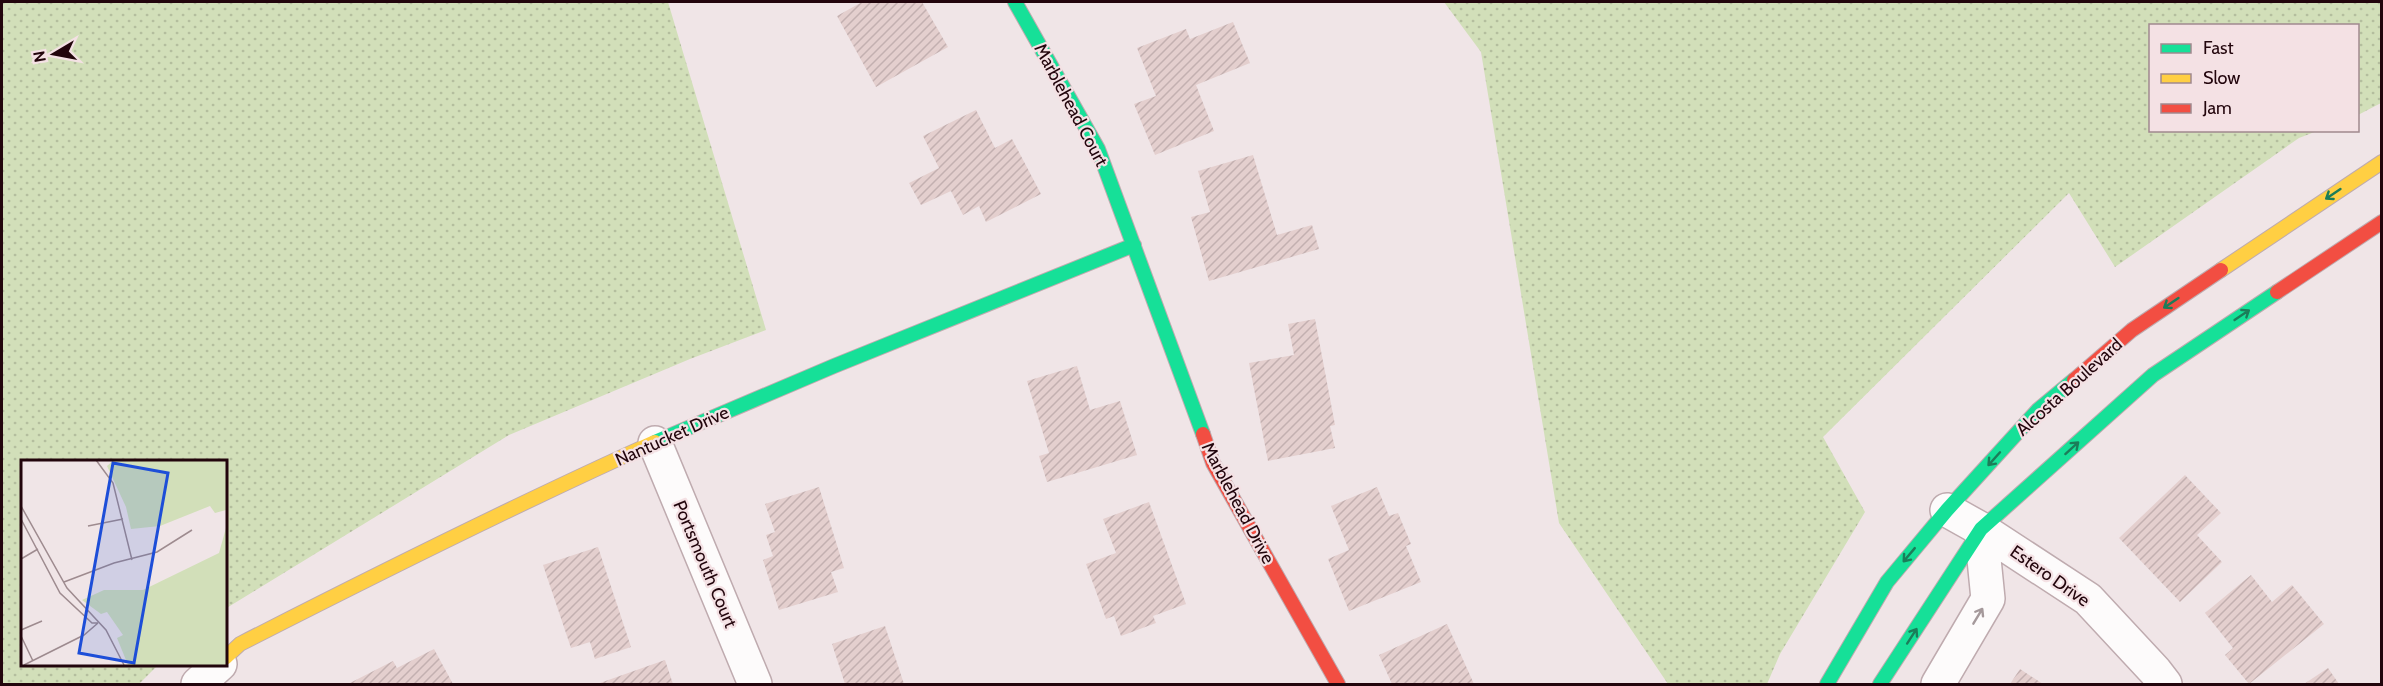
<svg xmlns="http://www.w3.org/2000/svg" width="2383" height="686" font-family="Cabin,sans-serif">
<style>
.green{fill:url(#green-dots)}
.building{fill:url(#building-hatch)}
.lines{fill:none;stroke-linecap:round;stroke-linejoin:round}
.street-casing{stroke:#bfabaf;stroke-width:36}
.fast-casing{stroke:#bfabaf;stroke-width:16}
.slow-casing{stroke:#bfabaf;stroke-width:16}
.jam-casing{stroke:#bfabaf;stroke-width:16}
.street{stroke:#fdfbfb;stroke-width:33}
.fast{stroke:#16e098;stroke-width:14}
.slow{stroke:#ffcf43;stroke-width:14}
.jam{stroke:#f24e42;stroke-width:14}
.oneway{stroke:#1b7d59}
.oneway2{stroke:#a5999b}
.labels{text-anchor:middle;stroke-width:4.5;stroke-linejoin:round;paint-order:stroke}
.street-label{font-size:18px;fill:#22050c;stroke:#f4e1e4}
.inset-road{fill:none;stroke:#9e8b8f;stroke-width:1.5}
.view{fill:#1d4ed8;fill-opacity:0.15;stroke:#1d4ed8;stroke-width:3}
.inset-edge{fill:none;stroke:#22050c;stroke-width:3}
</style>
<defs>
<pattern id="green-dots" width="8" height="8" patternUnits="userSpaceOnUse" patternTransform="scale(1.5)"><rect width="8" height="8" fill="#d2dfb9"/><path d="M2 2h.1M6 6h.1" fill="none" stroke="#b4be9e" stroke-width="1.8" stroke-linecap="round"/></pattern>
<pattern id="building-hatch" width="6" height="6" patternUnits="userSpaceOnUse" patternTransform="scale(1.5)"><rect width="6" height="6" fill="#e4cfce"/><path d="M-1 1l2-2M0 6l6-6M5 7l2-2" fill="none" stroke="#c3b0b0"/></pattern>
</defs>
<rect width="100%" height="100%" fill="#f0e5e7"/>
<!-- green -->
<path class="green" d="M2,2H668L766,330L690,359L509,435L225,609V461H22V664H159L139,684H2Z
M1444,2H2381V103L2358,115V26H2150V130L2317,131L2299,138L2115,267L2069,193L1823,437L1865,512L1780,654L1767,684H1668L1559,523L1481,52Z"/>
<!-- building -->
<path class="building" d="M862,2H922L948,47L876,87L837,16Z
M1233,22L1250,63L1196,85L1214,131L1155,155L1134,104L1156,96L1137,48L1186,29L1190,39Z
M976,110L995,148L1012,139L1041,194L986,222L979,206L963,215L951,191L921,205L909,183L939,168L923,136Z
M1253,155L1277,235L1312,225L1319,249L1209,281L1191,217L1210,212L1198,171Z
M1315,319L1335,425L1330,426L1335,448L1268,461L1249,363L1294,355L1288,324Z
M1077,366L1090,410L1120,401L1137,455L1047,482L1039,456L1049,453L1027,381Z
M2185,475L2221,513L2197,535L2222,562L2180,602L2119,538Z
M819,487L844,568L831,572L838,592L779,610L763,560L773,556L766,535L775,532L765,504Z
M1377,487L1389,516L1398,513L1411,544L1406,546L1421,582L1349,611L1328,559L1349,550L1331,506Z
M1149,502L1186,604L1153,616L1156,623L1121,636L1114,616L1106,619L1086,564L1116,553L1103,519Z
M598,547L631,647L595,659L590,642L571,648L543,565Z
M2251,575L2272,602L2292,585L2324,624L2249,684L2225,655L2233,648L2205,613Z
M1447,624L1474,684H1392L1379,655Z
M885,626L904,684H845L832,644Z
M434,649L453,684H348L393,661L397,668Z
M665,660L673,684H597Z
M2328,668L2339,684H2304Z
M2020,669L2043,684H2010Z"/>
<g class="lines">
<!-- street casing -->
<g class="street-casing">
<path id="street" d="M655,443L755,684
M1947,510L1981,529L2088,599L2155,671L2165,684
M198,684L220,664
M1938,684L1988,599L1981,529"/>
</g>
<!-- fast casing -->
<g class="fast-casing">
<path id="fast" d="M1015,2L1098,149L1203,434
M655,442L834,366L1134,245
M1827,684L1887,582L1947,510L2038,410L2074,380
M1880,684L1981,529L2153,375L2277,292"/>
</g>
<!-- slow casing -->
<g class="slow-casing">
<path id="slow" d="M2221,270L2382,162
M225,658L240,644C377,574 515,505 655,442"/>
</g>
<!-- jam casing -->
<g class="jam-casing">
<path id="jam" d="M2277,292L2382,222
M2074,380L2132,330L2221,270
M1203,434L1213,463L1338,684"/>
</g>
<!-- street -->
<use href="#street" class="street"/>
<!-- fast -->
<use href="#fast" class="fast"/>
<!-- slow -->
<use href="#slow" class="slow"/>
<!-- jam -->
<use href="#jam" class="jam"/>
</g>
<!-- one-way arrows -->
<defs><path id="oneway-shaft" d="M-6 0H5M1.5-3L5.5 0L1.5 3" fill="none" stroke-width="1.6" stroke-linecap="round" stroke-linejoin="round" transform="scale(1.5)"/></defs>
<g class="oneway">
<use href="#oneway-shaft" transform="translate(2333 194) rotate(146)"/>
<use href="#oneway-shaft" transform="translate(2171 303) rotate(146)"/>
<use href="#oneway-shaft" transform="translate(2242 315) rotate(-34)"/>
<use href="#oneway-shaft" transform="translate(2072 448) rotate(-42)"/>
<use href="#oneway-shaft" transform="translate(1994 459) rotate(132)"/>
<use href="#oneway-shaft" transform="translate(1909 555) rotate(130)"/>
<use href="#oneway-shaft" transform="translate(1912 636) rotate(-57)"/>
</g>
<use class="oneway2" href="#oneway-shaft" transform="translate(1978 616) rotate(-59)"/>
<g class="labels">
<!-- street labels -->
<g class="street-label">
<text transform="translate(1071 105) rotate(62)" y="6">Marblehead Court</text>
<text transform="translate(2069 387) rotate(-42)" y="6">Alcosta Boulevard</text>
<text transform="translate(672 436) rotate(-24)" y="6">Nantucket Drive</text>
<text transform="translate(1238 503) rotate(62)" y="6">Marblehead Drive</text>
<text transform="translate(705 564) rotate(67)" y="6">Portsmouth Court</text>
<text transform="translate(2050 576) rotate(35)" y="6">Estero Drive</text>
</g>
</g>
<!-- overview -->
<g transform="translate(21 460)">
<rect width="206" height="206" fill="#f0e5e7"/>
<path d="M93,0H205V50L194,53L189,46L139,66L110,69L105,47L86,6ZM205,68V205H107L96,178L102,175L86,152L80,154L61,140L83,130H122L198,93Z" fill="#d2dfb9"/>
<path class="inset-road" d="M75,0L92,23L111,100M0,46L46,128L85,170L103,205M0,59L39,133L71,163H77M67,66L102,59M0,99L17,89M43,122L93,103L136,92L171,70M0,170L21,161M0,176L12,201M3,205L63,175L77,163"/>
<path class="view" d="M92,3L147,13L113,203L58,193Z"/>
<rect width="206" height="206" class="inset-edge"/>
</g>
<!-- border -->
<rect width="2383" height="686" fill="none" stroke="#22050c" stroke-width="6"/>
<!-- legend -->
<rect x="2149" y="24" width="210" height="108" fill="#f4e1e4" stroke="#a0898e" stroke-width="1.5"/>
<rect x="2161" y="44" width="30" height="9" fill="#16e098" stroke="#a0898e" stroke-width="1.5"/>
<text x="2203" y="54" font-size="18" fill="#22050c">Fast</text>
<rect x="2161" y="74" width="30" height="9" fill="#ffcf43" stroke="#a0898e" stroke-width="1.5"/>
<text x="2203" y="84" font-size="18" fill="#22050c">Slow</text>
<rect x="2161" y="104" width="30" height="9" fill="#f24e42" stroke="#a0898e" stroke-width="1.5"/>
<text x="2203" y="114" font-size="18" fill="#22050c">Jam</text>
<!-- north arrow -->
<g transform="translate(54 54) rotate(260)" stroke="#f4e1e4" stroke-width="4.5" paint-order="stroke">
<path d="M0-4.5L10 22L0 15L-10 22Z" fill="#22050c"/>
<text y="-9" font-size="16" font-weight="bold" text-anchor="middle" fill="#22050c">N</text>
</g>
</svg>
